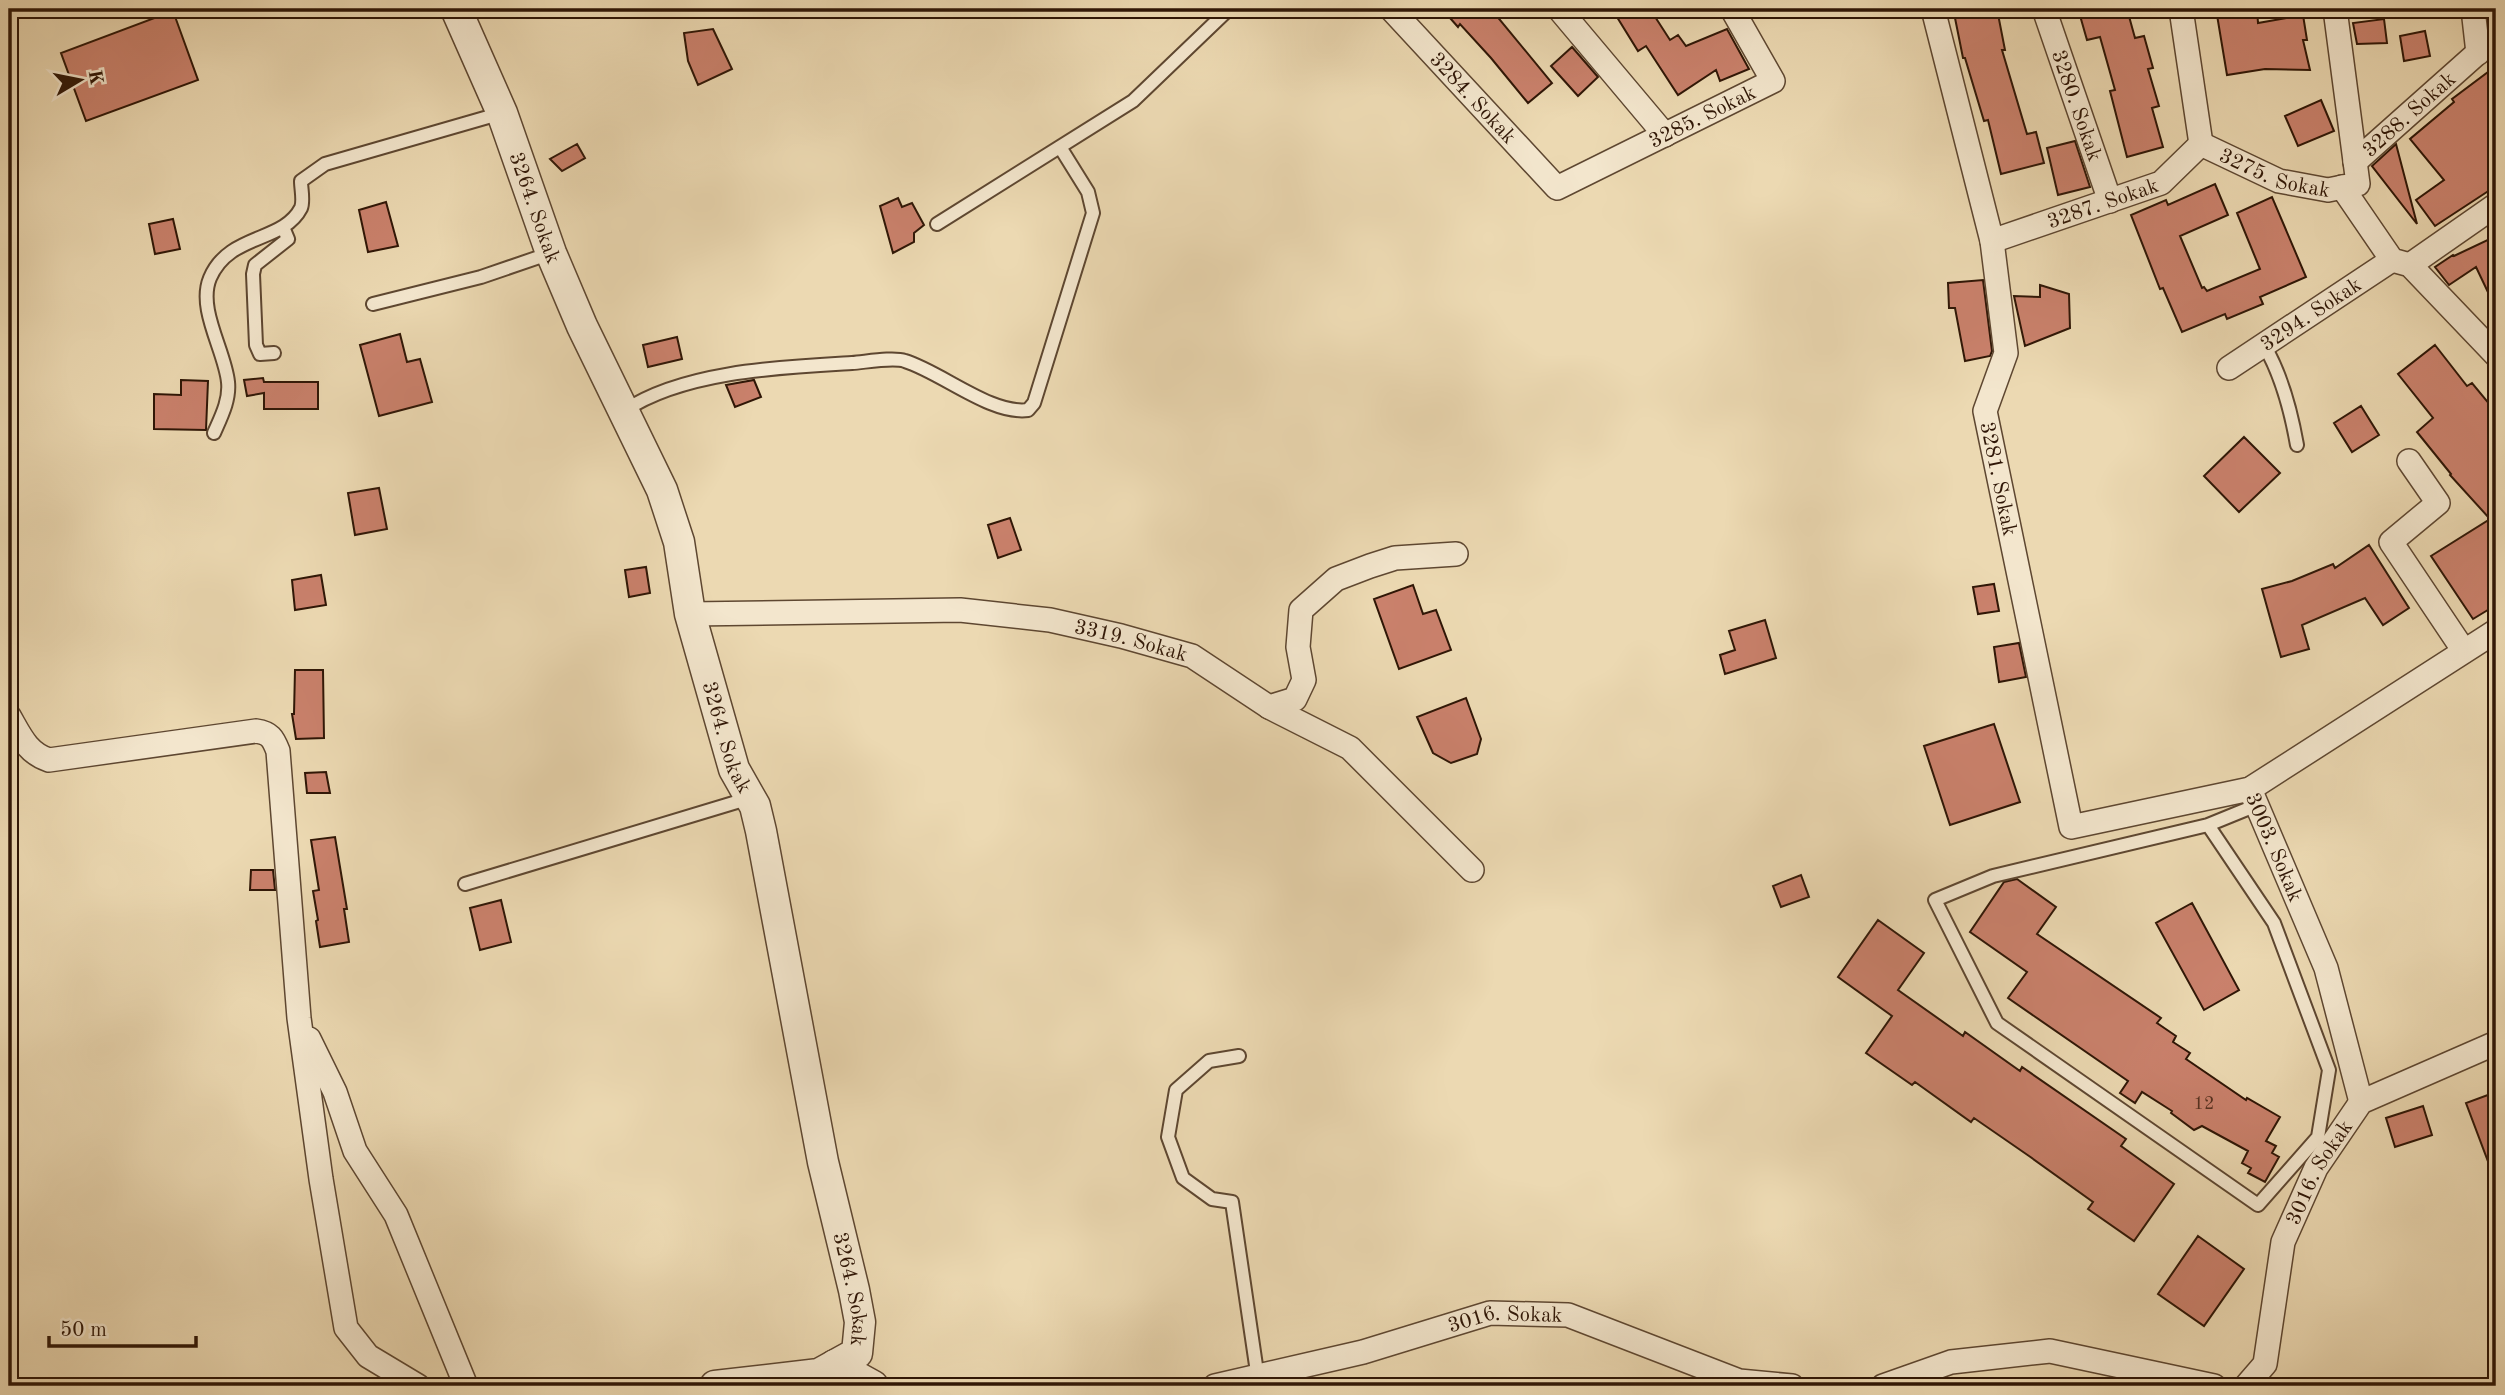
<svg xmlns="http://www.w3.org/2000/svg" width="2505" height="1395" font-family="'Old Standard TT',serif">
<style>
.building{fill:#ca816c;stroke:#2f1606;stroke-width:2}
.lines{fill:none;stroke-linecap:round;stroke-linejoin:round}
.service-casing{stroke:#5e4731;stroke-width:16}
.minor-casing{stroke:#5e4731;stroke-width:26}
.tertiary-casing{stroke:#5e4731;stroke-width:33}
.service{stroke:#f3e6cd;stroke-width:12}
.minor{stroke:#f3e6cd;stroke-width:23}
.tertiary{stroke:#f3e6cd;stroke-width:30}
.labels{text-anchor:middle;stroke-width:7;stroke-linejoin:round;paint-order:stroke}
.number-label{font-size:18px;fill:#563120}
.street-label{font-size:21px;fill:#2f1606;stroke:#f3e6cd}
</style>
<rect width="100%" height="100%" fill="#ecd9b2"/>
<filter id="stains"><feTurbulence type="fractalNoise" baseFrequency=".00286" numOctaves="4"/><feColorMatrix values="0 0 0 0 .2 0 0 0 0 .09 0 0 0 0 .02 0 0 0 .5 -.17"/></filter>
<radialGradient id="worn" r=".72"><stop offset=".6" stop-color="#630" stop-opacity="0"/><stop offset="1" stop-color="#630" stop-opacity=".3"/></radialGradient>
<!-- building -->
<path class="building" d="M1442,9H1491L1552,83L1528,103L1491,58L1460,24L1458,27Z
M1612,9H1650L1670,40L1678,35L1686,46L1727,29L1749,69L1720,81L1716,70L1678,95L1646,46L1638,51Z
M1976,9H1997L2005,50H2002L2027,134L2036,132L2044,163L2001,174L1988,120L1984,121L1965,58H1963L1954,13Z
M2092,9H2127L2135,38L2144,36L2153,68L2148,69L2159,106L2152,108L2163,147L2127,157L2110,91L2115,90L2100,37L2087,40L2079,12Z
M2216,9H2257L2258,23L2303,15L2307,40H2303L2310,70L2265,69L2227,75Z
M173,11L198,80L86,121L61,53Z
M2384,19L2387,43L2357,44L2353,23Z
M713,29L732,69L698,85L688,61L684,33Z
M2425,31L2430,56L2404,61L2400,36Z
M1572,47L1598,77L1578,96L1551,66Z
M2496,66V186L2435,226L2416,200L2444,180L2410,139L2454,102L2452,99Z
M2321,100L2334,131L2298,146L2285,116Z
M2075,141L2090,187L2058,195L2047,148Z
M577,144L585,158L562,171L550,159Z
M2396,144L2417,224L2372,166Z
M2215,184L2228,215L2180,236L2202,288L2204,287L2207,291L2260,269L2237,213L2272,197L2306,277L2260,297L2263,304L2227,319L2225,314L2182,332L2163,288L2160,289L2131,215L2166,200L2168,205Z
M898,198L902,207L912,203L924,225L914,233V242L893,253L880,206Z
M386,202L398,246L368,252L359,210Z
M173,219L180,249L155,254L149,224Z
M2496,236V309L2476,267L2449,285L2435,267L2453,255L2454,256Z
M1983,280L1992,351L1990,356L1965,361L1955,308H1949L1948,283Z
M2040,285L2069,294L2070,328L2025,346L2014,296L2040,297Z
M400,334L407,362L420,359L432,402L379,416L360,345Z
M677,337L682,359L648,367L643,345Z
M2435,345L2467,386L2472,383L2496,412V605L2473,619L2431,556L2490,519L2450,475L2451,474L2417,432L2433,418L2398,374Z
M263,378L264,382H318V409H264V393L247,396L244,380Z
M181,380L208,381L206,430L154,429V394L181,395Z
M754,380L761,397L735,407L726,385Z
M2361,406L2379,435L2352,452L2334,423Z
M2244,437L2280,473L2239,512L2204,476Z
M379,488L387,529L355,535L348,493Z
M1010,518L1021,550L998,558L988,525Z
M2369,545L2409,608L2383,625L2365,598L2302,625L2309,649L2281,657L2262,589L2292,581L2333,564L2335,568Z
M646,567L650,593L629,597L625,570Z
M321,575L326,605L295,610L292,580Z
M1994,584L1999,611L1978,614L1973,587Z
M1413,585L1423,614L1436,610L1451,650L1399,669L1374,599Z
M1765,620L1776,658L1725,674L1720,655L1735,650L1729,631Z
M2019,643L2026,677L1999,682L1994,647Z
M295,670H323L324,738L296,739L292,714H294Z
M1466,698L1481,739L1477,754L1451,763L1433,753L1417,717Z
M1994,724L2020,802L1950,825L1924,746Z
M326,772L330,793H307L305,773Z
M335,837L347,909H344L349,942L320,947L316,921L318,920L313,891L319,890L311,840Z
M251,870H273L275,890H250Z
M1801,875L1809,897L1781,907L1773,886Z
M2017,879L2056,907L2037,934L2161,1018L2157,1023L2176,1036L2173,1042L2190,1053L2186,1059L2246,1100L2247,1098L2280,1117L2266,1141L2276,1146L2272,1153L2279,1157L2265,1182L2248,1173L2251,1168L2242,1163L2248,1151L2202,1126L2194,1130L2171,1113L2172,1111L2142,1092L2135,1103L2120,1093L2128,1081L2008,998L2027,972L1970,932L2004,882Z
M501,900L511,942L480,950L470,908Z
M2192,903L2239,990L2204,1010L2156,923Z
M1878,920L1924,953L1898,990L1963,1036L1965,1032L2020,1071L2022,1067L2126,1139L2121,1146L2174,1184L2134,1241L2088,1209L2093,1202L2029,1156L1974,1118L1971,1122L1915,1082L1912,1085L1866,1053L1892,1016L1838,977Z
M2496,1092V1180H2495L2466,1103Z
M2423,1106L2432,1135L2395,1147L2386,1118Z
M2198,1236L2244,1269L2204,1326L2158,1294Z"/>
<g class="lines">
<!-- service casing -->
<g class="service-casing">
<path id="service" d="M937,224L1133,101L1229,9
M373,304L481,277L551,253
M2264,345C2281,374 2291,411 2297,445
M274,353L260,354L256,345L253,274L255,265L288,239L283,227
M624,411C683,371 782,367 852,363C866,362 893,357 905,361C941,372 991,415 1028,410L1034,403L1093,213L1088,192L1060,147
M214,433C221,417 230,400 228,382C225,351 197,309 210,278C229,233 283,243 301,208C304,201 301,189 301,181L325,164L502,113
M2208,825L2274,923L2329,1070L2318,1137L2258,1205L1997,1023L1935,900L1993,876L2208,825L2257,805
M465,884L750,798
M1239,1056L1209,1061L1176,1090L1168,1137L1183,1178L1212,1199L1232,1202L1258,1379"/>
</g>
<!-- minor casing -->
<g class="minor-casing">
<g id="minor">
<path id="s1" d="M1391,9L1557,188L1773,81L1732,9"/>
<path d="M1559,9L1665,135"/>
<path id="s2" d="M1933,9L1992,241L2006,353L1985,411L2071,827L2250,789L2496,631"/>
<path id="s3" d="M2044,9L2110,201"/>
<path d="M2181,9L2201,144"/>
<path d="M2473,9L2478,53"/>
<path id="s4" d="M2201,144L2279,181L2328,190L2358,184L2335,9"/>
<path id="s5" d="M2355,162L2482,49L2496,40"/>
<path d="M2342,187L2392,260L2410,265L2496,355"/>
<path id="s6" d="M1992,241L2161,183L2201,144"/>
<path d="M2410,265L2496,205"/>
<path id="s7" d="M2229,368L2392,260"/>
<path d="M2409,461L2438,503L2391,542L2464,651"/>
<path id="s8" d="M690,614L960,610L1050,620L1121,636L1192,656L1269,707L1295,699L1304,680L1298,647L1301,610L1336,579L1370,566L1395,558L1456,554"/>
<path d="M1269,707L1350,748L1472,870"/>
<path d="M9,716C20,735 27,753 49,760L256,731C270,733 273,738 278,751L299,1018L321,1179L346,1328L368,1356L418,1386"/>
<path id="s9" d="M2250,789L2326,968L2361,1102"/>
<path d="M309,1039L335,1092L355,1151L396,1215L466,1386"/>
<path id="s10" d="M1215,1386L1363,1352L1490,1313L1568,1315L1739,1381L1792,1386"/>
<path d="M1883,1386L1951,1362L2050,1351L2214,1386"/>
<path id="s11" d="M2246,1386L2265,1364L2283,1242L2316,1168L2361,1102L2496,1043"/>
</g>
</g>
<!-- tertiary casing -->
<g class="tertiary-casing">
<g id="tertiary">
<path id="s12" d="M456,9L502,113L551,253L582,326L662,490L679,542L690,614L734,769L755,806L761,831L823,1162L854,1290L860,1322L857,1353L819,1374L715,1386"/>
<path d="M835,1365L873,1386"/>
</g>
</g>
<!-- service -->
<use href="#service" class="service"/>
<!-- minor -->
<use href="#minor" class="minor"/>
<!-- tertiary -->
<use href="#tertiary" class="tertiary"/>
</g>
<g class="labels">
<!-- number labels -->
<g class="number-label">
<text x="2204" y="1109">12</text>
</g>
<!-- street labels -->
<g class="street-label">
<text dy="7" stroke="none"><textPath href="#s1" startOffset="121">3284. Sokak</textPath></text>
<text dy="7" stroke="none"><textPath href="#s3" startOffset="102">3280. Sokak</textPath></text>
<text dy="7" stroke="none"><textPath href="#s5" startOffset="72">3288. Sokak</textPath></text>
<text dy="7" stroke="none"><textPath href="#s1" startOffset="406">3285. Sokak</textPath></text>
<text dy="7" stroke="none"><textPath href="#s4" startOffset="80">3275. Sokak</textPath></text>
<text dy="7" stroke="none"><textPath href="#s6" startOffset="117">3287. Sokak</textPath></text>
<text dy="7" stroke="none"><textPath href="#s12" startOffset="214">3264. Sokak</textPath></text>
<text dy="7" stroke="none"><textPath href="#s7" startOffset="98">3294. Sokak</textPath></text>
<text dy="7" stroke="none"><textPath href="#s2" startOffset="483">3281. Sokak</textPath></text>
<text dy="7" stroke="none"><textPath href="#s8" startOffset="444">3319. Sokak</textPath></text>
<text dy="7" stroke="none"><textPath href="#s12" startOffset="780">3264. Sokak</textPath></text>
<text dy="7" stroke="none"><textPath href="#s9" startOffset="63">3003. Sokak</textPath></text>
<text dy="7" stroke="none"><textPath href="#s11" startOffset="231">3016. Sokak</textPath></text>
<text dy="7" stroke="none"><textPath href="#s12" startOffset="1348">3264. Sokak</textPath></text>
<text dy="7" stroke="none"><textPath href="#s10" startOffset="299">3016. Sokak</textPath></text>
</g>
</g>
<!-- margin -->
<rect width="2505" height="1395" fill="none" stroke="#ecd9b2" stroke-width="35"/>
<rect x="10" y="10" width="2484" height="1374" fill="none" stroke="#2f1606" stroke-width="3.5"/>
<rect x="18" y="18" width="2470" height="1360" fill="none" stroke="#2f1606" stroke-width="2"/>
<!-- north arrow -->
<g transform="translate(80 80) rotate(80)" stroke="#f3e6cd" stroke-width="5" paint-order="stroke">
<path d="M0-5L12 26L0 18L-12 26Z" fill="#2f1606"/>
<text y="-10" font-size="19" font-weight="bold" text-anchor="middle" fill="#2f1606">K</text>
</g>
<!-- scale -->
<path d="M49 1336v10h147v-10" fill="none" stroke="#2f1606" stroke-width="3.5"/>
<text x="60" y="1336" font-size="21" fill="#2f1606" stroke="#f3e6cd" stroke-width="5" paint-order="stroke">50 m</text>
<rect width="100%" height="100%" filter="url(#stains)"/>
<rect width="100%" height="100%" fill="url(#worn)"/>
</svg>
